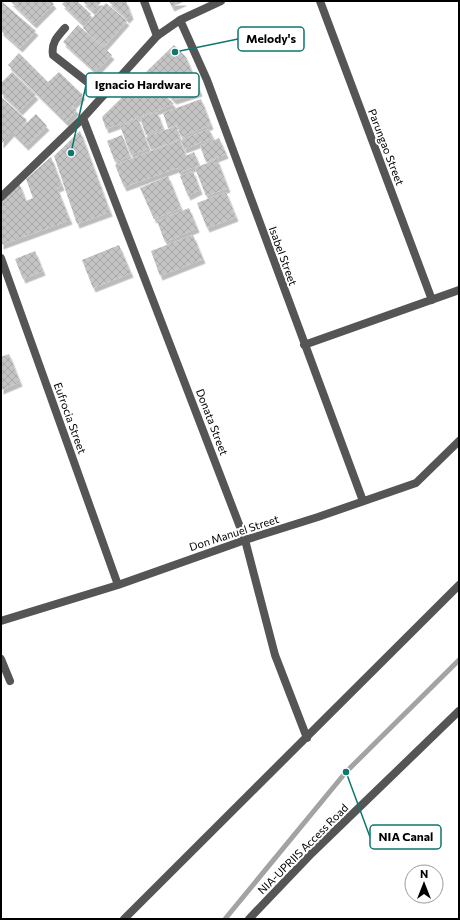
<svg xmlns="http://www.w3.org/2000/svg" width="460" height="920" font-family="Commissioner,sans-serif">
<style>
.lines{fill:none;stroke-linecap:round;stroke-linejoin:round}
.stream{stroke:#a3a3a3;stroke-width:5}
.building{fill:url(#building-cross-hatch);filter:url(#shadow)}
.service{stroke:#555;stroke-width:8}
.minor{stroke:#555;stroke-width:8}
.labels{text-anchor:middle;stroke-width:4;stroke-linejoin:round;paint-order:stroke}
.street-label{font-size:11px;fill:#000;stroke:#fff}
.leader{fill:none;stroke:#0f766e;stroke-width:1.5}
.callout-dot{fill:#0f766e;stroke:#fff;stroke-width:1.5}
.callout{fill:#fff;stroke:#0f766e;stroke-width:1.5}
.callout-label{font-size:12px;text-anchor:middle;font-weight:bold;fill:#000}
</style>
<defs>
<pattern id="building-cross-hatch" width="8" height="8" patternUnits="userSpaceOnUse"><rect width="8" height="8" fill="#c4c4c4"/><path d="M0 0l8 8M0 8l8-8" fill="none" stroke="#a7a7a7"/></pattern>
<filter id="shadow"><feDropShadow dx="2.5" dy="4.5" stdDeviation="0" flood-color="#0004"/></filter>
</defs>
<rect width="100%" height="100%" fill="#fff"/>
<g class="lines">
<!-- stream -->
<path class="stream" d="M225,919L346,772L459,660"/>
</g>
<!-- building -->
<path class="building" d="M1,1L36,31L20,48L1,31Z
M10,1H51L54,4L34,24Z
M65,1H77L91,14L82,23L62,4Z
M82,1H102L93,11Z
M108,1H126L131,15L127,19Z
M169,1H185L172,7Z
M106,3L127,21L104,47L83,28Z
M78,25L112,55L96,72L63,42Z
M174,45L186,57L200,92L174,100L146,72Z
M19,53L48,82L59,72L83,95L72,106L77,110L66,122L8,65Z
M12,72L36,95L20,111L1,93V83Z
M145,75L174,104L106,129L102,117Z
M1,97L27,120L19,130L36,114L47,126L26,146L12,132L1,144Z
M201,99L211,125L181,137L177,125L168,128L163,113Z
M157,112L163,128L146,135L140,118Z
M138,119L149,148L131,155L120,126Z
M176,126L180,139L151,150L146,137Z
M209,129L213,138L184,149L181,140Z
M80,131L110,212L77,224L54,156Z
M122,135L130,156L115,162L107,141Z
M219,138L226,154L206,162L200,146Z
M180,140L186,156L194,152L199,165L179,173L177,168L124,187L115,165Z
M51,157L62,186L57,188L70,220L1,245V200L19,183L26,201L33,198L26,179Z
M217,159L228,188L206,196L195,168Z
M193,171L200,190L188,196L180,176Z
M168,176L181,208L154,219L140,188Z
M226,192L236,217L207,228L197,203Z
M189,208L197,228L165,242L157,221Z
M193,235L203,259L160,276L151,251Z
M119,245L131,273L93,288L82,260Z
M35,251L43,271L23,279L15,259Z
M9,354L20,382L1,390V357Z"/>
<g class="lines">
<!-- service -->
<path class="service" d="M144,1L157,36
M65,28C57,37 51,43 53,55L104,95"/>
<!-- minor -->
<path class="minor" d="M320,1L432,300
M180,20L207,80L363,501
M83,118L245,540L275,655L307,738
M1,197L83,118L157,36L180,20L221,1
M1,258L118,585
M304,345L459,290
M1,621L118,585L245,540L318,517L416,483L459,441
M1,659L10,681
M124,919L459,585
M249,919L312,853L459,711"/>
</g>
<g class="labels">
<!-- street labels -->
<g class="street-label">
<text transform="translate(386 147) rotate(69)" y="4">Parungao Street</text>
<text transform="translate(283 256) rotate(70)" y="4">Isabel Street</text>
<text transform="translate(70 418) rotate(70)" y="4">Eufrocia Street</text>
<text transform="translate(212 422) rotate(69)" y="4">Donata Street</text>
<text transform="translate(234 533) rotate(-18)" y="4">Don Manuel Street</text>
<text transform="translate(303 849) rotate(-45)" y="4">NIA-UPRIIS Access Road</text>
</g>
</g>
<!-- callouts -->
<path class="leader" d="M175 52L238 39M71 153L86 85M346 772L370 837"/>
<g class="callout-dot">
<circle cx="175" cy="52" r="4"/>
<circle cx="71" cy="153" r="4"/>
<circle cx="346" cy="772" r="4"/>
</g>
<g class="callout">
<rect x="238" y="27" width="66" height="24" rx="4"/>
<rect x="86" y="73" width="113" height="24" rx="4"/>
<rect x="370" y="825" width="71" height="24" rx="4"/>
</g>
<g class="callout-label">
<text x="271" y="43">Melody's</text>
<text x="143" y="89">Ignacio Hardware</text>
<text x="406" y="841">NIA Canal</text>
</g>
<!-- border -->
<rect width="460" height="920" fill="none" stroke="#000000" stroke-width="4"/>
<!-- north arrow -->
<g transform="translate(424 884)"><circle r="19" fill="#ffffff" stroke="#999999"/>
<path d="M0-3L7 15L0 10L-7 15Z" fill="#000000"/>
<text y="-6" font-size="11" font-weight="bold" text-anchor="middle" fill="#000000">N</text>
</g>
</svg>
